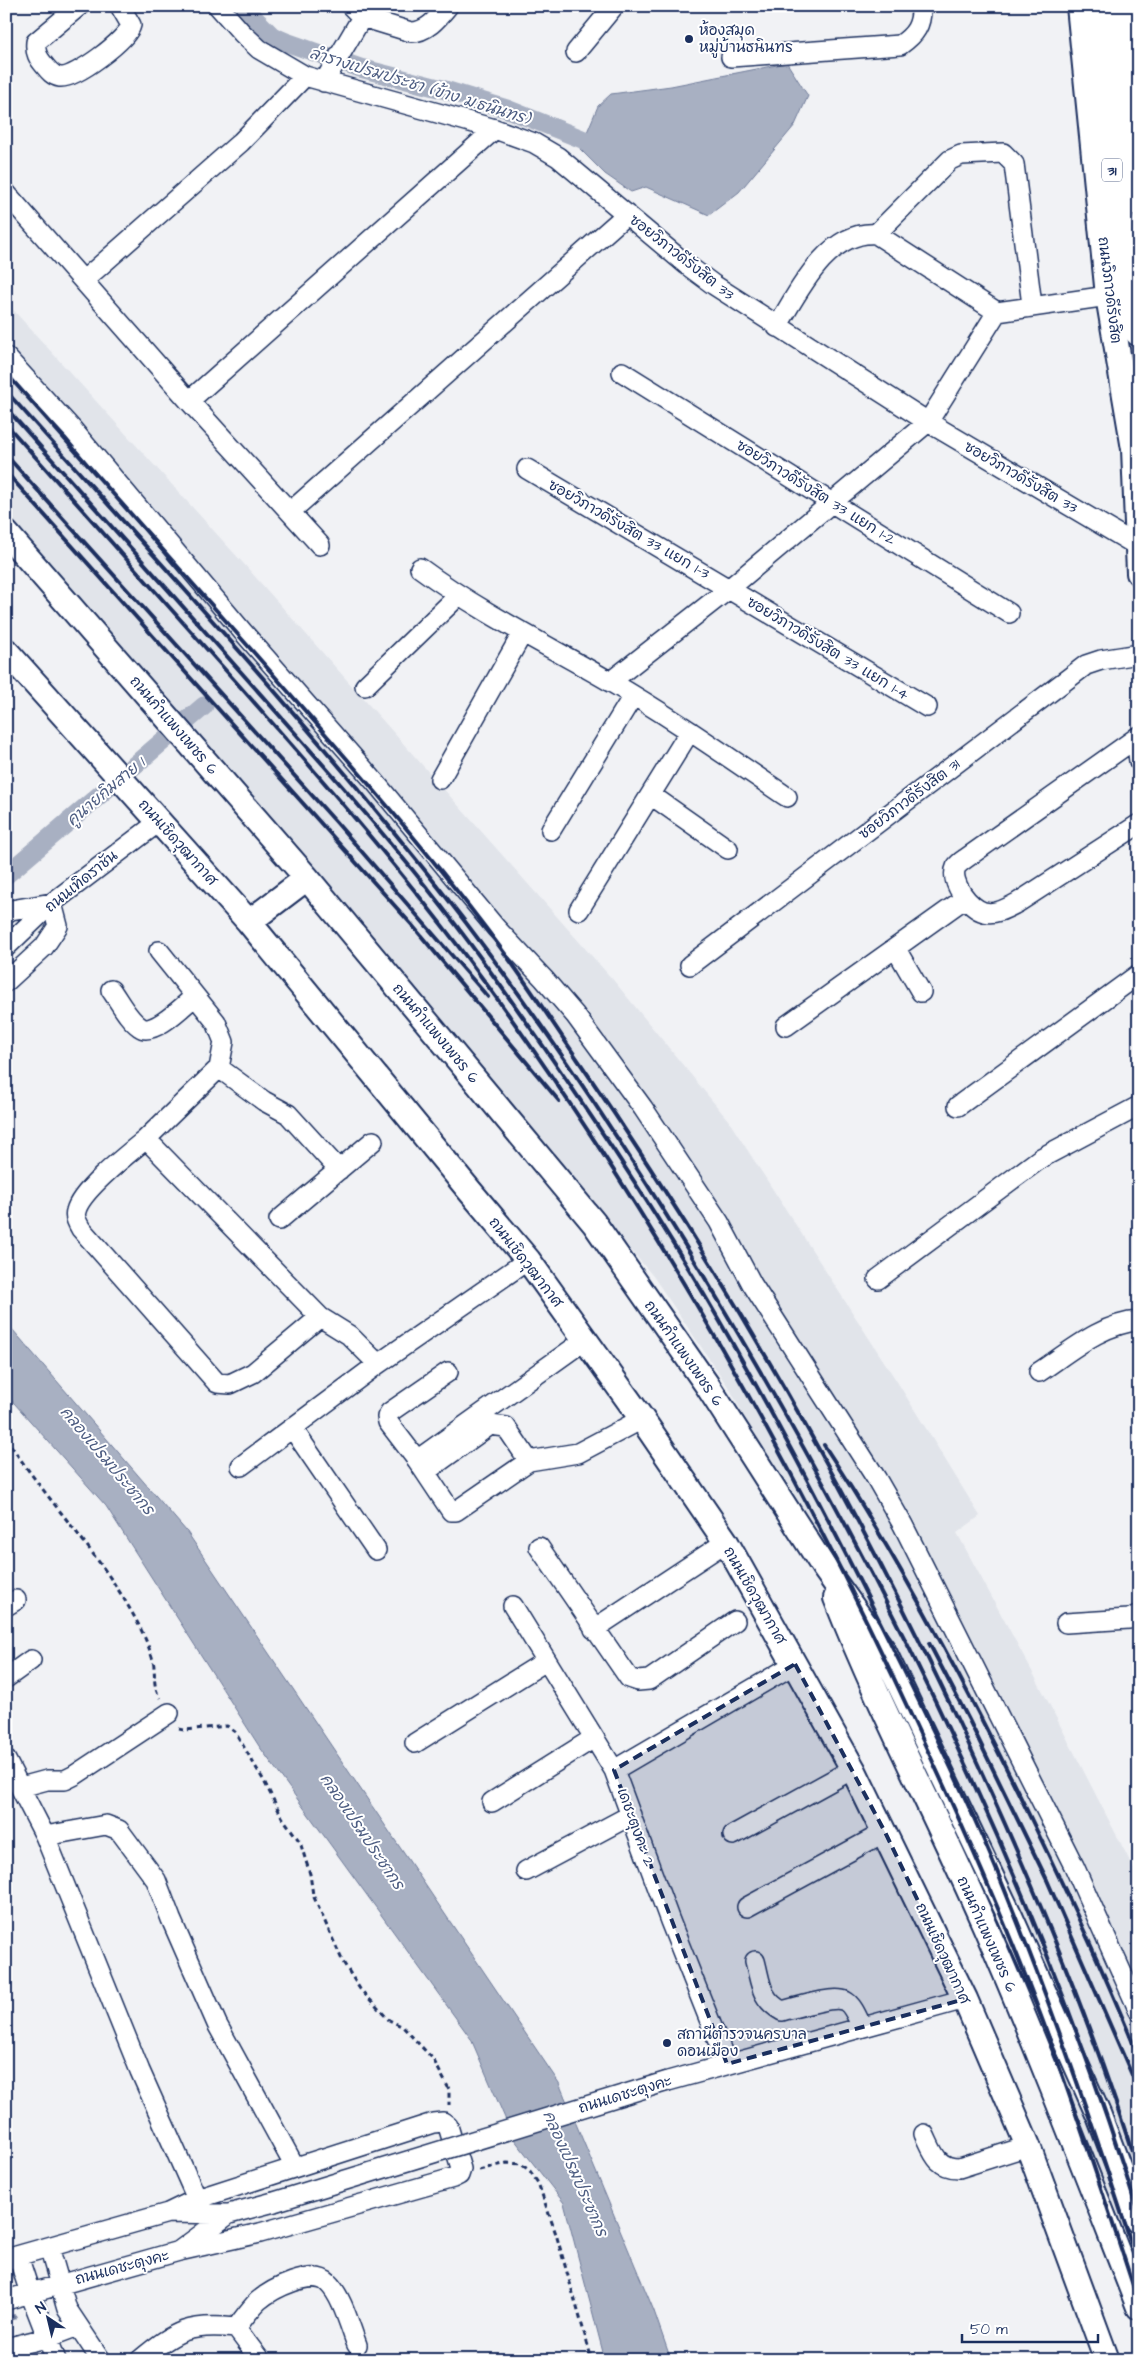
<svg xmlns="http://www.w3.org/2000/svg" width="1145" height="2366" font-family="'Architects Daughter','Playpen Sans Thai',sans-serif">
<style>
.built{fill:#e1e4ea}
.water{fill:#a8b0c2;stroke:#707c9a}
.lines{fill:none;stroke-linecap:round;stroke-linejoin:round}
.stream{stroke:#707c9a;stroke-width:5.5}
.canal{stroke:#a8b0c2;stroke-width:19}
.minor-casing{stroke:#1b2f5e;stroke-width:22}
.major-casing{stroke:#1b2f5e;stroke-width:28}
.highway-casing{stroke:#1b2f5e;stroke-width:31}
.path{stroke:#1b2f5e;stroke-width:3;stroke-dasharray:5 4;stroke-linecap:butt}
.minor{stroke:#fff;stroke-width:19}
.major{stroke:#fff;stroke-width:24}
.highway{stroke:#fff;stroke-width:28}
.rail{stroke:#1b2f5e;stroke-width:4}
.minor-bridge-casing{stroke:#1b2f5e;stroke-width:22;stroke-linecap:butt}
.minor-bridge{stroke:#fff;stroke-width:19}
.marked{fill:#1b2f5e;fill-opacity:0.2;stroke:#1b2f5e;stroke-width:4;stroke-dasharray:10 6;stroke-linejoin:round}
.poi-dot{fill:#1b2f5e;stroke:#fff;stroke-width:2}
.labels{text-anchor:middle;stroke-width:4;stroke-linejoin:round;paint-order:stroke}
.shield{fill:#fff;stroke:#5f6d8e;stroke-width:1}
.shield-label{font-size:14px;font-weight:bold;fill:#1b2f5e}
.poi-label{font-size:15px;fill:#1b2f5e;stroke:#fff;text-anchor:start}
.street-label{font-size:15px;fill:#1b2f5e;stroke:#fff}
.water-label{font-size:16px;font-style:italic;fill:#4c5c81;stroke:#fff}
</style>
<rect width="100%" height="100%" fill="#f1f2f5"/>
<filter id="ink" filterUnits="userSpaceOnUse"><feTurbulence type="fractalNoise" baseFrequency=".02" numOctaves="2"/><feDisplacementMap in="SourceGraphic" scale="10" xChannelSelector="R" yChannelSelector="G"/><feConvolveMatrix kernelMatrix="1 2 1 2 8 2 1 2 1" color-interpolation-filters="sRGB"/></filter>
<g filter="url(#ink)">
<!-- built -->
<path class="built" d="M6,302L243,563L614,981L728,1120L896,1380L980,1516L957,1533L1041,1688L1139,1879V2341L887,1694L731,1391L653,1276L6,515Z"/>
<!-- water -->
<path class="water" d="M787,63L808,96L795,125L739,192L709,215L646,187L631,192L605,174L580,149L598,106L611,94L671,86Z
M6,1322L187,1532L559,2083L654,2311L671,2360H605L564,2203L514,2139L471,2039L259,1746L106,1506L6,1394Z"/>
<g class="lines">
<!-- stream -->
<path class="stream" d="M6,2319L14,2317"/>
<!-- canal -->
<path class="canal" d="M242,6L272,36L286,42L360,68L442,89L507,109L607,149
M6,875L204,706"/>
<!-- minor casing -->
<g class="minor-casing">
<path id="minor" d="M79,6L36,42C35,53 38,58 45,66C49,71 53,76 60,77C75,79 128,39 131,25L120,6
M218,6L242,33L259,49L305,76L495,129L534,143L558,157L687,265L714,285L928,422L1136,545
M351,6L362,17L411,32C427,32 438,18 448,6
M576,52L614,6
M731,57L900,45C915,35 922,25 921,6
M324,82L362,17
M6,193L189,401L320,545
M876,234L950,160L961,155L1003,153L1014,164L1032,305
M84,280L241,142L305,76
M777,327C798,292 828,230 876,234L997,312L1108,296
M6,357L73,430L243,632L375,782L496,928L544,979L575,1015L643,1108L719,1222L752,1284L876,1478L903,1525L1074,1866L1139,2011
M622,372L1009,613
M189,401L495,129
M527,469L927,707
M290,512L627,214
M420,568C480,612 545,644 609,681C670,716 728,757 787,797
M610,682L730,588L928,422L997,312
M365,686L458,596
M1139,736L965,859C962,861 958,864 956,867C949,882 970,909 984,912C996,915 1007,908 1017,903L1139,824
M1136,738L1139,761
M440,779L522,634
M651,795L728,849
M551,830L633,696
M579,910L690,731
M6,913L11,910L52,903L58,926L44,947L6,982
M6,947L52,903L160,821
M896,949L921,992
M159,951L216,1022L224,1042L219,1068L264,1101L288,1114L339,1170
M690,965L1086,665L1101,660L1139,654
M111,990C119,1001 128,1019 140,1027C153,1037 184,1005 195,996
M786,1026L964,899
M219,1068L146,1139L320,1317L349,1335L378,1364
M958,1106L1139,974
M146,1139C129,1153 81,1190 76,1211C74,1217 78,1224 81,1229L217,1383L230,1384L253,1373L320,1317
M279,1220L373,1141
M878,1279L1041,1158L1139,1106
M448,1372L390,1412L387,1417L388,1422L417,1460L451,1511H456L529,1461L578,1453L642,1419
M1039,1372C1068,1353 1102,1323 1139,1321
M293,1429L376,1550
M417,1460L585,1340
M241,1466L378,1364L528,1260
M425,1472L490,1425L506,1427L529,1461
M539,1547L629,1678L638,1681L649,1680L735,1621
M6,1606L16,1600
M513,1606L614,1770L670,1921L727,2064
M1066,1623L1129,1619L1139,1614
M594,1629L726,1542
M6,1678L31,1660
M415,1743L546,1661
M6,1760L45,1836L140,2071L197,2199
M614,1770L795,1664
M21,1787L47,1780H65L75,1775L169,1713
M492,1802L594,1738
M733,1835L853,1769
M45,1836L106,1825L119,1830L156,1880L171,1919L217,2024L295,2167
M526,1871L631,1815
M747,1907L885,1832
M755,1961C761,1983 760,1999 782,2011C795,2008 834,1995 845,2001C853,2005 858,2019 862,2027
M668,2081L965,1999
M924,2134C933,2152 936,2168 959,2168L1028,2146
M168,2213L197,2199L433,2123L443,2122L448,2126L461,2169L459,2175L453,2178L260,2233L179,2251
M49,2247L67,2309L101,2360
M18,2256L30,2293L56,2360
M6,2259L168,2213L229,2214L274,2202
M6,2300L179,2251L229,2214
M236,2328C243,2319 250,2309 258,2301C272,2289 313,2268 328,2283C342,2296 350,2327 357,2345
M6,2348L46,2338L78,2326
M140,2360C176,2330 190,2323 236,2328L260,2360"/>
</g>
<!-- major casing -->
<g class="major-casing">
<path id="major" d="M1079,6L1108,296L1134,449L1139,573
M6,533L307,878L594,1223L707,1385L823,1566L883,1650L1010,1916L1099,2116L1139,2221
M6,651L249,922L469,1190L528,1260L642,1419L726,1542L853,1769L965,1999L1028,2146L1107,2360
M249,922L307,878
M836,1598C880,1710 937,1816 985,1926C1040,2052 1089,2180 1139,2307"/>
</g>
<!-- highway casing -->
<g class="highway-casing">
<path id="highway" d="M1097,6L1111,160L1132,301L1139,332
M1123,6L1139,201"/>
</g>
<!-- path -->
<path class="path" d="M6,1438C42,1494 89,1542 124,1599C135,1617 146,1637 152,1657C157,1673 151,1683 160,1698
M179,1729L184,1730L227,1726L235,1732L264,1781L282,1817L300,1842L310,1874L313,1895L343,1962L360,1989L389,2020L403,2027L433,2059L449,2089V2105
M479,2170L507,2163L521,2164L530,2171L538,2183L556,2234L592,2360"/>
<!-- minor -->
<use href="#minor" class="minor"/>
<!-- major -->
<use href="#major" class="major"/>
<!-- highway -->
<use href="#highway" class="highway"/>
<!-- rail -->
<path class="rail" d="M6,373C90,467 173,561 256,655C344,755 433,855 511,962C534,994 556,1028 578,1060C719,1265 843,1480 950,1704C1022,1857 1089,2012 1139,2174
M6,391C144,545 285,697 415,858C536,1007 642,1170 739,1335C903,1614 1044,1906 1139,2216
M6,408C89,501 173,595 256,689C339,782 423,876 495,978C574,1088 651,1202 719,1320C780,1425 836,1533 890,1642C932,1728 975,1814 1010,1903C1058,2023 1100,2145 1139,2268
M6,424C83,510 159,596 236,682C322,779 408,877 485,982C656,1217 798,1469 919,1732C963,1826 1006,1922 1042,2019C1077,2113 1108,2208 1139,2304
M6,455L336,822L488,997
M6,472L412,925L559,1101
M824,1445C904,1567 972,1696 1035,1827C1072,1903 1108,1980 1139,2058
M929,1643L969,1720L1047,1880L1139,2091"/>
<!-- minor-bridge casing -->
<g class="minor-bridge-casing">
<path id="minor-bridge" d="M274,2202L668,2081"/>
</g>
<!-- minor-bridge -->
<use href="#minor-bridge" class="minor-bridge"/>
</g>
</g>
<!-- marked area -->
<path class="marked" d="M795,1664L885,1832L965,1999L727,2064L614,1770Z"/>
<!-- markers -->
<g class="poi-dot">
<circle cx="689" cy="39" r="5"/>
<circle cx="667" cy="2043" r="5"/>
</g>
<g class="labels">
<!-- shield labels -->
<rect class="shield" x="1102" y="158.5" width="20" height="23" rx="4"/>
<g class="shield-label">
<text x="1112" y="175">31</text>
</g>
<!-- poi labels -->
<g class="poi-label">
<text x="699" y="35">ห้องสมุด<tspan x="699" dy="17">หมู่บ้านธนินทร</tspan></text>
<text x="677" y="2039">สถานีตำรวจนครบาล<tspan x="677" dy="17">ดอนเมือง</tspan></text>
</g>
<!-- street labels -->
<g class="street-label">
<text transform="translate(682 257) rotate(38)" y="5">ซอยวิภาวดีรังสิต 33</text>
<text transform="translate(1110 290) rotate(83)" y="5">ถนนวิภาวดีรังสิต</text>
<text transform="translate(1021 477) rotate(30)" y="5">ซอยวิภาวดีรังสิต 33</text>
<text transform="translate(816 492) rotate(32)" y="5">ซอยวิภาวดีรังสิต 33 แยก 1-2</text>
<text transform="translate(629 529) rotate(30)" y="5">ซอยวิภาวดีรังสิต 33 แยก 1-3</text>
<text transform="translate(828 648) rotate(31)" y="5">ซอยวิภาวดีรังสิต 33 แยก 1-4</text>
<text transform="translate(174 725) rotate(49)" y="5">ถนนกำแพงเพชร 6</text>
<text transform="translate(909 799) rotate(-37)" y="5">ซอยวิภาวดีรังสิต 31</text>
<text transform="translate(178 842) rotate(48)" y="5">ถนนเชิดวุฒากาศ</text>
<text transform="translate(81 881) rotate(-39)" y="5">ถนนเทิดราชัน</text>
<text transform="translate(436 1033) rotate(50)" y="5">ถนนกำแพงเพชร 6</text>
<text transform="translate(526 1262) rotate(52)" y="5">ถนนเชิดวุฒากาศ</text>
<text transform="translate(684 1353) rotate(55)" y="5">ถนนกำแพงเพชร 6</text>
<text transform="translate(755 1595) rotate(60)" y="5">ถนนเชิดวุฒากาศ</text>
<text transform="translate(636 1827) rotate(70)" y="5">เดชะตุงคะ 2</text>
<text transform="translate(987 1934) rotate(66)" y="5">ถนนกำแพงเพชร 6</text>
<text transform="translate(943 1953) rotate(65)" y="5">ถนนเชิดวุฒากาศ</text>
<text transform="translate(625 2094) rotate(-17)" y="5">ถนนเดชะตุงคะ</text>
<text transform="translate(122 2267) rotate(-15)" y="5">ถนนเดชะตุงคะ</text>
</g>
<!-- water labels -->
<g class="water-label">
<text transform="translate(420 85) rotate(17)" y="6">ลำรางเปรมประชา (ข้าง ม.ธนินทร)</text>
<text transform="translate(105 791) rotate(-40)" y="6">คูนายกิมสาย 1</text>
<text transform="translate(108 1460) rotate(50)" y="6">คลองเปรมประชากร</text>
<text transform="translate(363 1831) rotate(56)" y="6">คลองเปรมประชากร</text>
<text transform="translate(576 2173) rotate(66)" y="6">คลองเปรมประชากร</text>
</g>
</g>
<!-- margin -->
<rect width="1145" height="2366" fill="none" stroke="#fff" stroke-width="25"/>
<rect x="12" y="12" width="1120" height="2341" fill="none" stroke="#1b2f5e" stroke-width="2" filter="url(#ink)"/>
<!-- north arrow -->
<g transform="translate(48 2318) rotate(325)" stroke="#ffffff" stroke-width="4" paint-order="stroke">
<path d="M0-4L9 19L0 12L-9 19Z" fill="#1b2f5e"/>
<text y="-8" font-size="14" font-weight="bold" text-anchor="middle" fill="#1b2f5e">N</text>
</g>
<!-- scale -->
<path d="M962 2334v8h136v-8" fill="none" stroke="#1b2f5e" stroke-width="2.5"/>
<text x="970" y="2334" font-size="15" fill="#1b2f5e" stroke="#ffffff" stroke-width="4" paint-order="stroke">50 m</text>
</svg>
